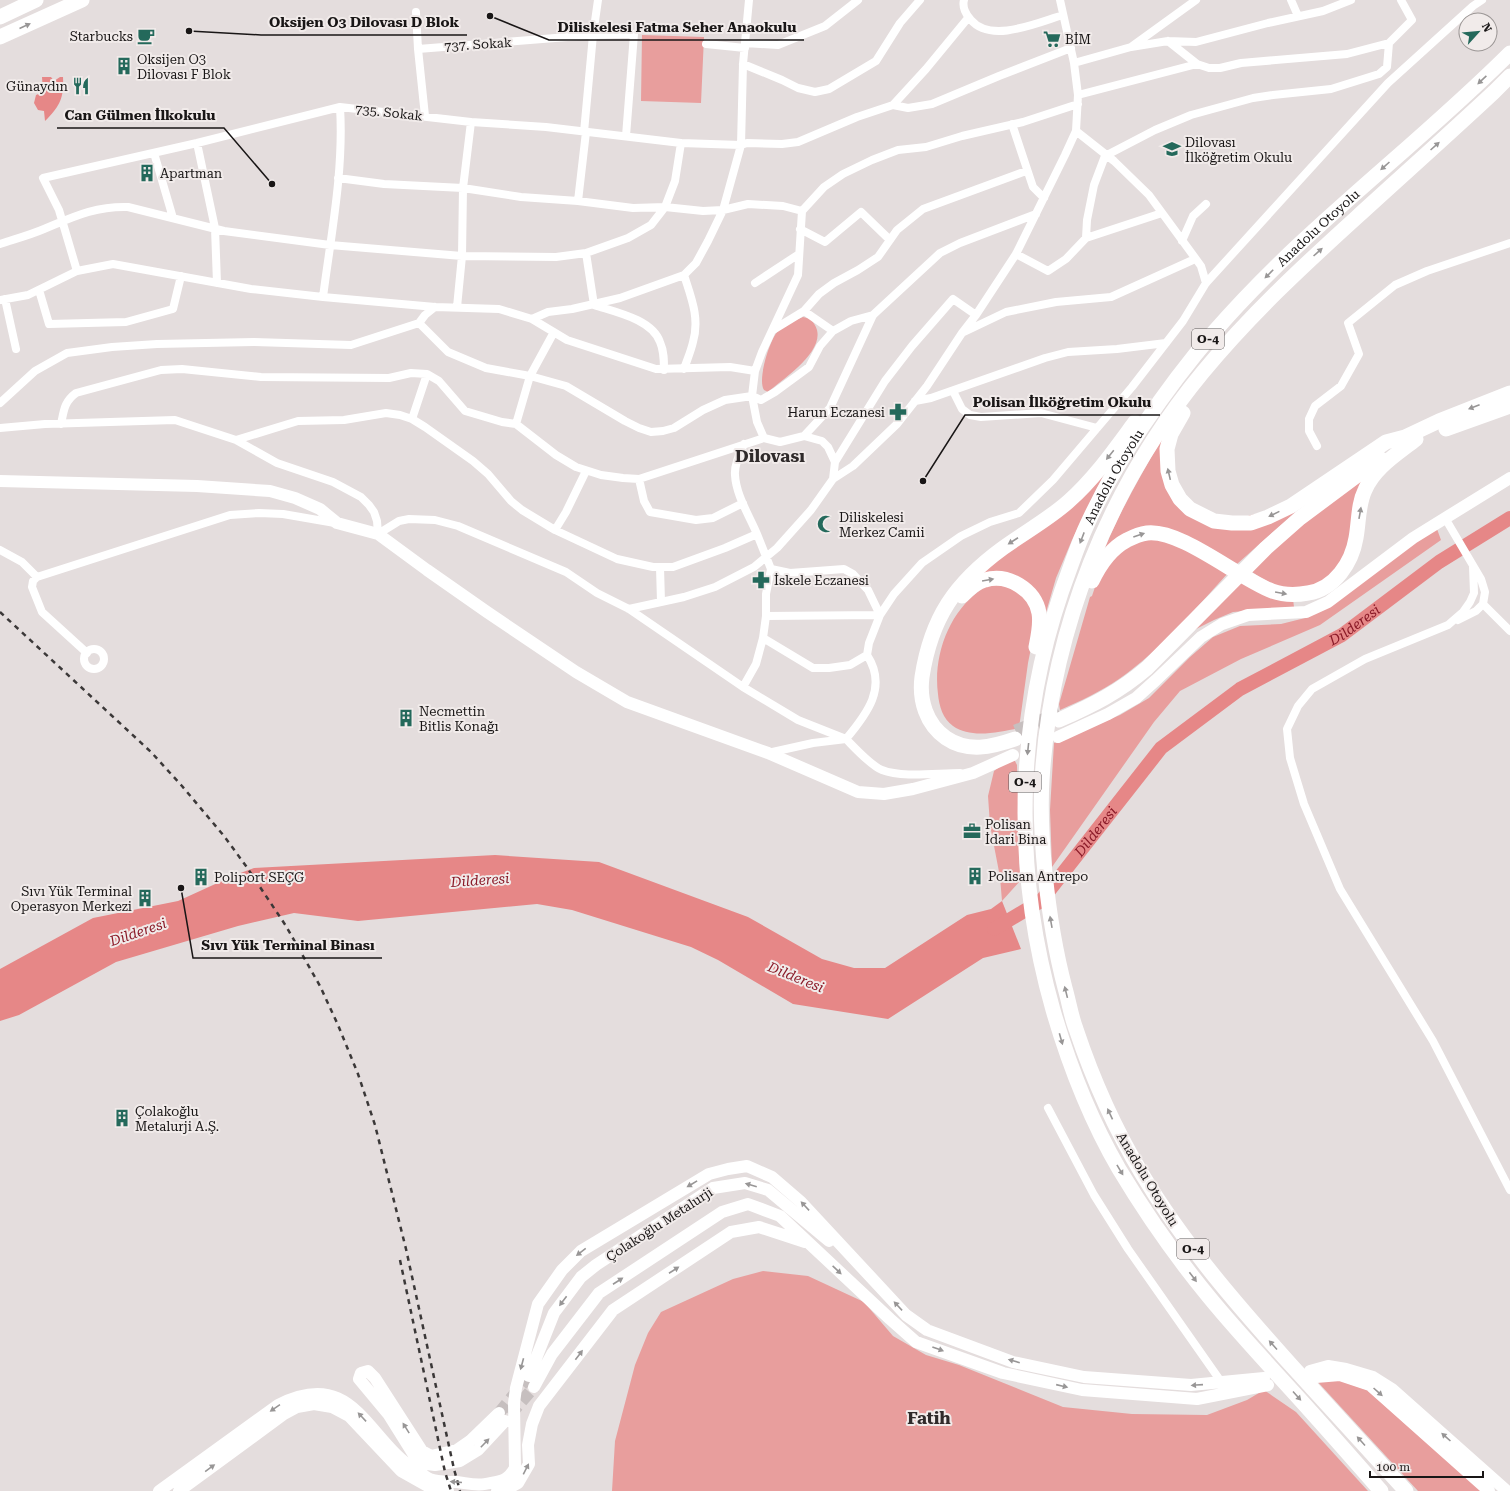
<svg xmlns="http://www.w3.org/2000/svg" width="1510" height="1491" font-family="'Roboto Serif',serif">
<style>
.green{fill:#e89e9d}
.water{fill:#e68787}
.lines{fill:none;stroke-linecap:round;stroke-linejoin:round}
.river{stroke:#e68787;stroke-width:14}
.secondary-tunnel{stroke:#c6bfbf;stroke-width:12;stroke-dasharray:12 6;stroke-linecap:butt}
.highway-tunnel{stroke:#c6bfbf;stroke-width:15;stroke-dasharray:15 8;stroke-linecap:butt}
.street{stroke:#fff;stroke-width:8}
.secondary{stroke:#fff;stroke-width:12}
.highway{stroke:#fff;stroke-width:15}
.rail{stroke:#3b3838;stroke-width:2.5;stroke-dasharray:5 5;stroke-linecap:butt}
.oneway{fill:#989696}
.labels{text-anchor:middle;stroke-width:4;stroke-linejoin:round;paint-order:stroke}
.shield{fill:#f1ebea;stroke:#5a5656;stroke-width:1}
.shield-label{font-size:12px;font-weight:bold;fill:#191616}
.poi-label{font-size:13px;fill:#191616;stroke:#f1ebea;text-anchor:start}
.street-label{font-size:13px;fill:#191616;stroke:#f1ebea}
.water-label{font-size:14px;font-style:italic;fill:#8a1a28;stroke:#f1ebea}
.district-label{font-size:17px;font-weight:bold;fill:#2f2a2a;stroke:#f1ebea}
.leader{fill:none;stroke:#191616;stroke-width:1.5}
.callout-dot{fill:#191616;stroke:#f1ebea;stroke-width:1.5}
.callout-label{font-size:14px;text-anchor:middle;font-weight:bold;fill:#191616;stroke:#f1ebea;stroke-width:4;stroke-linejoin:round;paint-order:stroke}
</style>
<rect width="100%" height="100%" fill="#e4dddd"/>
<!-- green -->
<path class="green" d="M642,35L704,37L701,103L641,101Z
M803,317L811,319C813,322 816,326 817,330C823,353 783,379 768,392L764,390C757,380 770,339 778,331C785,325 795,320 803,317Z
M1163,437L1162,474L1213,525L1309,500L1237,564L1188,537L1171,531L1105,548C1121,509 1142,473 1163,437Z
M1373,468L1353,533L1338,570L1317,585L1285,590L1261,578L1249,570L1272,548Z
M1104,474L1072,540L1056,578L1045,616L1041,602L979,573Z
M1437,529L1441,540L1320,625L1241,659L1180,691L1154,722L1052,867L1050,810L1054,743L1120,715L1149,698L1190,657L1213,637L1240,626L1281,624L1309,617L1415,541Z
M1138,540H1170L1229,572C1195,609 1161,650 1119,679C1101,691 1081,701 1060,710L1059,704L1090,597L1092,596L1097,581L1113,556Z
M1239,581L1293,599L1294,607L1233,612L1214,620L1194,630Z
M1001,583L1024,596L1033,610L1034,633L1028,663L1019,728C999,732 971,739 953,726C943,719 939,706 938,694C933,657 948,614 979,591L978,588Z
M1013,757L1017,765L1020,881L1002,901L1000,877L990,825L988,796L994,771Z
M763,1271L808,1276L864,1302L893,1336L926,1355L959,1365L1063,1407L1132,1414L1207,1415L1247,1400L1264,1390L1296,1412L1368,1491H612L615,1441L635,1365L648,1333L661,1312L733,1279Z
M1335,1379L1367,1390L1482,1491H1418L1316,1380Z"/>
<!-- water -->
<path class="water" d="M42,77H51L54,81L60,77H63C64,98 60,106 45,121L44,111L38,110L34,103L36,95L43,92Z
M495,855L599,862L748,917L822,959L854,968H885L967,915L991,909L1002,901L1021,949L983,958L888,1019L793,1004L718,960L691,947L572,910L537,904L358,921L294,913L238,926L116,962L19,1015L0,1021V969L93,918L178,901L235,875L254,868Z"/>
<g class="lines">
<!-- river -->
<path class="river" id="s1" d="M994,929L1041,901L1161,748L1240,689L1342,635L1439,562L1510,518"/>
<!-- secondary-tunnel -->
<path class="secondary-tunnel" d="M499,1413L529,1376
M510,1415L534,1387"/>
<!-- highway-tunnel -->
<path class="highway-tunnel" d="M1016,732L1060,714"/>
<!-- street -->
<path class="street" d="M964,0C962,7 966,15 971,20C991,44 1039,22 1063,15
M1291,0L1298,16
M416,12L418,49L425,116
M745,43L778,45L825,26L858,0
M1389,43L1412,20L1401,0
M706,44L745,48
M1131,47L1168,41L1196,42L1268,23L1323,11L1351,0
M418,49L593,35L634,34L626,136
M1074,63L1131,47L1196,0
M743,64L782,80L798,88L815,92L829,89L876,61L900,23L920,0
M1078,95L1197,64
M893,105L908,108L932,104L999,76L1071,48
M1012,124L1033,187L1044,198
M1076,131L1114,161L1149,195L1201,266L1206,283
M584,132L593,35L598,0
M586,132L578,201L633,208L665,207L675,181L681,143
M197,143L215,228L217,283
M154,153L173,218
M338,178L384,184L463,188L521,197L578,201
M802,211L824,187L843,174L872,160L898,150L926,147L962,136L1023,122L1078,104
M800,229L825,242L861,212L890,240
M1086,238L1087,220L1094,185L1105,156L1155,130L1191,115L1253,98L1273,95L1331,89L1379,74L1387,67L1389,43L1347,54L1241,63L1220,68H1209L1197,64L1168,41
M1182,241L1193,216L1206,204
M0,244C15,239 30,235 44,229C73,217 95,206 128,207L224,231L330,245L462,256L556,257L586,253L628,238L651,225L665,207L703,211L723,210L748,204L783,206L802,211L798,275L762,352L755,371L752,396L757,422L764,438
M586,253L594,305C615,312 652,319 660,342C664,351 664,360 664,370
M1016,254L1048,271L1066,259L1086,238L1162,213
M77,271L59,210L43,178L197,143L340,107L471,122L546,127L681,143L741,145L747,143L782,144L798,142L857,117L893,105L926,69L968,18
M755,283L799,254
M39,290L49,324L126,322L173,309L181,276
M323,297C331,235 344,170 340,107
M5,299L16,349
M0,300L28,295L77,271L113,264L251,289L323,297L435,307L499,309L532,319L567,340L656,369L730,367L755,371
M457,307L462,256L463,188L471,122
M804,311L833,331
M532,319L548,312L572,309L620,298L684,275L696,263L708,241L723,210L741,145L743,64L749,0
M419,323L448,352L486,368L530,376L566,386L625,421L639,428L651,432L663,431L674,428L703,410L725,400L752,396L761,400L775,392L809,367L820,346L833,331L851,321L873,315
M773,330L804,311L819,294L834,283L858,270L878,257L897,230L923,209L1026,171
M554,332L530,376L516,424L556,455L576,467L601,475L623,478L639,479L764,438L780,442L804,436L822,441L828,447L835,462L833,479L811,510L777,548L754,567L715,587L684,597L629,609
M964,332L1006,312L1056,302L1111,297L1195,259
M684,369C687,360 691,351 693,342C700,318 691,297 684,275
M953,391L962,409L970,415L981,417L1041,413L1097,428
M915,401L931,398L1045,358L1068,352L1117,349L1166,343
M0,403L35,371L67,353L112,347L157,344L254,342L351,345L419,323L425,315L435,307
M412,419L427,374
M61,424C64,410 64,402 76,393L161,370L182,369L261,377L389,378L411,373L427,374L439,381L465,411L502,422L516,424
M0,428L45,424L175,420L236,440L277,463L333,482L361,497L369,505L374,512L377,521L378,534
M804,436L830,408L873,315L940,253L960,243L1036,214
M236,440L298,421L344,420L386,413L400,415L412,419L425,427L473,461L488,474L511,501L522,510L555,530L617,559L653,567H673L725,548L757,534C749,515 736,495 735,475C734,465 740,453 744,444
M1317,446L1309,431V419L1315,406L1341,386L1359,354L1348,323L1395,285L1427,271L1510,243
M835,462L885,381L912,346L953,299L976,315
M639,479L644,501L650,512L696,520L713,518L743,503
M833,479L853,466L897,424L927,386L962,333L976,315L1016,254L1065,155L1076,131L1078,95L1074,63L1060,0
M1445,518L1481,579L1485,592L1483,604L1476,611L1458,620
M555,530L566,512L586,471
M378,534L399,521L409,519L435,520L458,526L566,572L597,593L629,609L743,687L798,720L846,739L813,743L768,753
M0,550L22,562L37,577
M1473,566L1474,593L1470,602L1463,612L1448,625L1365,659L1312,689L1298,706L1287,729L1290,758L1304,804L1340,889L1433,1041L1510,1190
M660,567L661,602
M771,569L790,573L844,569L853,574L868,590L880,615
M1483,604L1510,631
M766,616L880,615
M763,638L813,668H829L850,665L867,655L869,643L880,615L894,594L922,563L961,536L990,522L1019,513L1053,480L1132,387L1183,321L1206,283L1388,83L1473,6L1482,0
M84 659a10 10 0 1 1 20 0a10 10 0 1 1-20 0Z
M87,653L42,612L32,587L33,581L37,577L230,515L259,513L283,514L335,523
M867,655C888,687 867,714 846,739C854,747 871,766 882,770C902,778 937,773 960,773
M743,687L756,664L763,638L766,616V594L771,569L757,534
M1048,1108L1094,1195L1128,1249L1222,1383"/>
<!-- secondary -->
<path class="secondary" d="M0,481L197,486L270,491L295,498L320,509L337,523L378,534L427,570L487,612L576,672L627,702L768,753L858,792L884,794L913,789L973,773L1013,755
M1058,737L1108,714L1136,698L1156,680L1201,637L1222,624L1248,615L1306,612L1328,602L1413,538L1510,478
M1310,1371L1328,1366L1346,1369L1373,1377L1392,1389L1507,1491
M529,1376L554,1313L581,1277L596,1265L713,1188L745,1183L768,1190L829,1241
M1316,1377L1340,1375L1370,1385L1489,1491
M534,1387L552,1354L599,1293L722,1212L748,1204L780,1216L890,1319L916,1342L1003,1373L1082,1390L1197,1399L1268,1385
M499,1413L470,1441L457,1450L431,1456L422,1451L375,1378L368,1371L361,1373L359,1379L389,1415L414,1455L427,1464L435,1465L460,1461L478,1450L505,1421
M159,1491L278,1405C355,1366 366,1440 417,1471C422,1474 428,1479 433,1480C441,1482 449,1482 457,1482C466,1483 476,1486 485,1484C500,1481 507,1482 515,1468L514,1403L516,1388L538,1304L562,1270L581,1251L709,1174L728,1169L747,1166L772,1177L801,1202L906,1315L927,1330L1013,1362L1084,1377L1191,1385L1264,1378
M179,1491L284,1414L297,1407L314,1404L332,1407L349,1416L401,1471L433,1489L448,1491
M497,1491L509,1488L518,1483L529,1464L528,1445L532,1424L539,1406L613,1310L731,1232L759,1227L805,1242"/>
<!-- highway -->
<g class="highway">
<path d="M0,17L36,0"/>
<path d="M0,37L82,0"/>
<path d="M1183,413L1171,434L1167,449L1168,471L1172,485L1180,499L1190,509L1214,521L1232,523H1251L1268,517L1291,506L1386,442L1405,437L1439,421L1510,393"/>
<path d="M1446,429L1510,406"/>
<path d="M1092,581C1100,564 1110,549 1127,540C1133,537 1140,534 1147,533C1181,529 1238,578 1272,591C1283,595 1297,595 1308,593C1335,589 1352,562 1356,538C1359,522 1358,504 1365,490C1374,468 1397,454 1416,439"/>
<path d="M962,596C969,589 976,582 985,580C1008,573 1035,590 1039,613C1041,624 1038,637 1036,647"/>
<path d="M1059,720C1093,705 1119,692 1147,668L1266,548L1300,518L1371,465L1381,459"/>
<path d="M1015,739C992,747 968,753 946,738C926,724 919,700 922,677C931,618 955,583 1003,548C1025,532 1049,519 1069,501C1095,478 1115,449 1135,422"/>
<path id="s2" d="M1381,1491C1353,1459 1324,1426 1295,1394C1266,1362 1236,1330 1209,1297C1176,1257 1146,1214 1119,1169C1090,1119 1069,1065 1053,1010C1011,863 1016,710 1070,568C1075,554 1080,540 1086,527C1116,460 1166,388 1214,332C1303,229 1414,149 1510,53"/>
<path d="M1406,1491C1368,1449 1330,1408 1292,1366C1238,1306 1184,1244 1142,1174C1115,1129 1093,1080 1076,1029C1071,1016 1069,1002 1065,988C1055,950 1049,912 1045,873C1042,842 1040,811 1042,780C1051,631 1108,487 1203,372C1250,315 1303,266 1357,217C1403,175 1449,134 1494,92L1510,76"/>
</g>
<!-- rail -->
<path class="rail" d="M0,612L151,752L182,786L224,836L246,866L286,926L320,986L338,1025L358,1074L375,1125L406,1249L454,1469L460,1491
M400,1260L445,1472L451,1491"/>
</g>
<!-- one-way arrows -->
<defs><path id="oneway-solid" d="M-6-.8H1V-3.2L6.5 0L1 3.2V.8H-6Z"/></defs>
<g class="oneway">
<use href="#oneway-solid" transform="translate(25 26) rotate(-24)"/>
<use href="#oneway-solid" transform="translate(1482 80) rotate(137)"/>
<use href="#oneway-solid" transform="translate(1435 146) rotate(-42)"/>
<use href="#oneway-solid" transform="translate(1385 166) rotate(138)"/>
<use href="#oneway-solid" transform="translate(1318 252) rotate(-42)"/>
<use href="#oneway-solid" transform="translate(1269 274) rotate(135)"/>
<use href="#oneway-solid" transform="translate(1474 407) rotate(159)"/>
<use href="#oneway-solid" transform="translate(1110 455) rotate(129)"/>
<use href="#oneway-solid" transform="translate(1169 474) rotate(-103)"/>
<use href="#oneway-solid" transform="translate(1360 513) rotate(-80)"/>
<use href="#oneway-solid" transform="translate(1274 514) rotate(154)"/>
<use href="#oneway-solid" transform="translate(1139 535) rotate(-19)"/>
<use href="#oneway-solid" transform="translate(1082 538) rotate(111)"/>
<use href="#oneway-solid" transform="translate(1013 541) rotate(147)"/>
<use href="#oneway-solid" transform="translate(988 580) rotate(-10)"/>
<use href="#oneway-solid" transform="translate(1281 593) rotate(10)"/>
<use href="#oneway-solid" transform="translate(1028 749) rotate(96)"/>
<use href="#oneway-solid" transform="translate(1051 922) rotate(-100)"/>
<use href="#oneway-solid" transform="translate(1066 992) rotate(-104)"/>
<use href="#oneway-solid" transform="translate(1061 1039) rotate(74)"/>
<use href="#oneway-solid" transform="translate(1110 1114) rotate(-115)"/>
<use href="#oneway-solid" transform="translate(1120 1170) rotate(59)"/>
<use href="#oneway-solid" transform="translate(692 1184) rotate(149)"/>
<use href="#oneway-solid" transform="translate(751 1185) rotate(-164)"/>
<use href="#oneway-solid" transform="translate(805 1206) rotate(-133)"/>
<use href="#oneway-solid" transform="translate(581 1252) rotate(142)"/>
<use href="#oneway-solid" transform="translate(674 1270) rotate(-33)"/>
<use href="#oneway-solid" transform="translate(837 1270) rotate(43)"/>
<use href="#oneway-solid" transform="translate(1193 1277) rotate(53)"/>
<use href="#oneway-solid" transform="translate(618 1281) rotate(-33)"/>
<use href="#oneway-solid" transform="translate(563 1301) rotate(127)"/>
<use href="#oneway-solid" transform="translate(898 1306) rotate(-133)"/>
<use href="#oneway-solid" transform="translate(1273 1345) rotate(-132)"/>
<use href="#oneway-solid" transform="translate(938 1349) rotate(20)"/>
<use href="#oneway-solid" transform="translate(579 1355) rotate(-53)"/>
<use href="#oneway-solid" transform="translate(1014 1361) rotate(-164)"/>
<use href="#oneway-solid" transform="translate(522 1364) rotate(105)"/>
<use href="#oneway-solid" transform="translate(1197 1385) rotate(176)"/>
<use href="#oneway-solid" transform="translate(1062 1386) rotate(13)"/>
<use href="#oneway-solid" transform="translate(1378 1392) rotate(42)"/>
<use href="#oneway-solid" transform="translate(1297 1396) rotate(48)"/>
<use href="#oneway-solid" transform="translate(275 1408) rotate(146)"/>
<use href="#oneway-solid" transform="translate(362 1417) rotate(-133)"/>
<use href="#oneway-solid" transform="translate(406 1428) rotate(-122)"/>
<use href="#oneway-solid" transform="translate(1446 1437) rotate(-138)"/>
<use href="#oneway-solid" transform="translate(1361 1441) rotate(-132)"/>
<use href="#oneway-solid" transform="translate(485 1443) rotate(-46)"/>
<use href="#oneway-solid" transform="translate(210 1468) rotate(-36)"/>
<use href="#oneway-solid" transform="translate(526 1469) rotate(-63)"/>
<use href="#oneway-solid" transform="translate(456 1482) rotate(-175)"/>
</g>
<!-- icons -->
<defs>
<g id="cafe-bare" transform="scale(1.38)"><path d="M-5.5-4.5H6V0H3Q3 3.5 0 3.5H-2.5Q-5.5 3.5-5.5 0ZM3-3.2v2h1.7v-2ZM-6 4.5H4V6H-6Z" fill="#24695b" stroke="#f1ebea" stroke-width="2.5" paint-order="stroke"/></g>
<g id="supermarket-bare" transform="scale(1.38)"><path d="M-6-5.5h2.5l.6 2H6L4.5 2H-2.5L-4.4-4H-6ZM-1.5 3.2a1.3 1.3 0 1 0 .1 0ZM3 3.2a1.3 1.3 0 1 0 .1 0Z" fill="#24695b" stroke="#f1ebea" stroke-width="2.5" paint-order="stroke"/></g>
<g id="building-bare" transform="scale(1.38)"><path d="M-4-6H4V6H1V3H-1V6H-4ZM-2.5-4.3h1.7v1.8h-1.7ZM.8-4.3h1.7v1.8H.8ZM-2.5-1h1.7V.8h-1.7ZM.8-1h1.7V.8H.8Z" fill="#24695b" stroke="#f1ebea" stroke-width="2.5" paint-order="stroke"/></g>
<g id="restaurant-bare" transform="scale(1.38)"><path d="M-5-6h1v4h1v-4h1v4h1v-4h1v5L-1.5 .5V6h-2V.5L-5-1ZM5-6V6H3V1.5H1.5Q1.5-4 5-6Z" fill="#24695b" stroke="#f1ebea" stroke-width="2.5" paint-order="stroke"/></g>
<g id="school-bare" transform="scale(1.38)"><path d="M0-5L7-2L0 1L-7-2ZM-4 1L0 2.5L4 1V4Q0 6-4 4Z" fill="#24695b" stroke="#f1ebea" stroke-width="2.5" paint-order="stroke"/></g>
<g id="pharmacy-bare" transform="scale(1.38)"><path d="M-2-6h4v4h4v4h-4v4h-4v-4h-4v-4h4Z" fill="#24695b" stroke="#f1ebea" stroke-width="2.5" paint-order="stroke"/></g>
<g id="mosque-bare" transform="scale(1.38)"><path d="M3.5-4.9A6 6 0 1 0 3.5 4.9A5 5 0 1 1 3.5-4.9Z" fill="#24695b" stroke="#f1ebea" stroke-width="2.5" paint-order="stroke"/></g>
<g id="office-bare" transform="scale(1.38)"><path d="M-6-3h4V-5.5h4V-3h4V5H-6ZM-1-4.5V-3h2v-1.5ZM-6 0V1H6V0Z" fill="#24695b" stroke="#f1ebea" stroke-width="2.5" paint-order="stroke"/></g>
</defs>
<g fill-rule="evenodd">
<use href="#cafe-bare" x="146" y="36"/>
<use href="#supermarket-bare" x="1052" y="39"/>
<use href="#building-bare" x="124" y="66"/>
<use href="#restaurant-bare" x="81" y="86"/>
<use href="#school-bare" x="1172" y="149"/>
<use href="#building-bare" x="147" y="173"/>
<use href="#pharmacy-bare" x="898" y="412"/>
<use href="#mosque-bare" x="826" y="524"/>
<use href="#pharmacy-bare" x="761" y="580"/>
<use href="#building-bare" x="406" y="718"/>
<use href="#office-bare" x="972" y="831"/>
<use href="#building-bare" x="975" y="876"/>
<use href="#building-bare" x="201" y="877"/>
<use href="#building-bare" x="145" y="898"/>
<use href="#building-bare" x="122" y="1118"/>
</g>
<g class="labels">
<!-- shield labels -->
<g class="shield">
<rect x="1192" y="329" width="32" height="20" rx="3"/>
<rect x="1009" y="772" width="32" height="20" rx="3"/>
<rect x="1177" y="1239" width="32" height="20" rx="3"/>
</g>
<g class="shield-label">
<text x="1208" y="343">O-4</text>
<text x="1025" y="786">O-4</text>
<text x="1193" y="1253">O-4</text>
</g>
<!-- poi labels -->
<g class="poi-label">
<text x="133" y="41" text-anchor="end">Starbucks</text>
<text x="1065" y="44">BİM</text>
<text x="137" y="64">Oksijen O3<tspan x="137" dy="15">Dilovası F Blok</tspan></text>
<text x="68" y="91" text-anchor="end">Günaydın</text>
<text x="1185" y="147">Dilovası<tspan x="1185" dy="15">İlköğretim Okulu</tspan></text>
<text x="160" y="178">Apartman</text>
<text x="885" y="417" text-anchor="end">Harun Eczanesi</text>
<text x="839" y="522">Diliskelesi<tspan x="839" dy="15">Merkez Camii</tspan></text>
<text x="774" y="585">İskele Eczanesi</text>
<text x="419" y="716">Necmettin<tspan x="419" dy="15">Bitlis Konağı</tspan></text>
<text x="985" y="829">Polisan<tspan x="985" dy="15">İdari Bina</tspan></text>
<text x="988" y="881">Polisan Antrepo</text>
<text x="214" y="882">Poliport SEÇG</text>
<text x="132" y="896" text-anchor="end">Sıvı Yük Terminal<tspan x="132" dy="15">Operasyon Merkezi</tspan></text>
<text x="135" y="1116">Çolakoğlu<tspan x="135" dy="15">Metalurji A.Ş.</tspan></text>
</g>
<!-- street labels -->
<g class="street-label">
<text transform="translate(478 44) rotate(-4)" y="5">737. Sokak</text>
<text transform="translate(389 112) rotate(6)" y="5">735. Sokak</text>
<text dy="5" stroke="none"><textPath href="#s2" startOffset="1464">Anadolu Otoyolu</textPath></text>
<text dy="5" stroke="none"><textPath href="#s2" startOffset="1140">Anadolu Otoyolu</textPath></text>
<text transform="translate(1148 1179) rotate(59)" y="5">Anadolu Otoyolu</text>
<text transform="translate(659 1224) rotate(-33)" y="5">Çolakoğlu Metalurji</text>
</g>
<!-- water labels -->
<g class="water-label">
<text dy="5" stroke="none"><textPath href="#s1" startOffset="479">Dilderesi</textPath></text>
<text dy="5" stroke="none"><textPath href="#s1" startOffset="143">Dilderesi</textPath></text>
<text transform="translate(480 880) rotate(-4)" y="5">Dilderesi</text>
<text transform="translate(138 932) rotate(-19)" y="5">Dilderesi</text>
<text transform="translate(796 977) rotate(22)" y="5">Dilderesi</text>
</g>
<!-- district labels -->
<g class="district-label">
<text x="770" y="462">Dilovası</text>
<text x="929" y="1424">Fatih</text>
</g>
</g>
<!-- callouts -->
<path class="leader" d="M189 31L261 35H467M490 16L549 40H804M272 184L224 128H57M923 481L965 415H1160M181 888L193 958H382"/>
<g class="callout-dot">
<circle cx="189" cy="31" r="4"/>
<circle cx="490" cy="16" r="4"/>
<circle cx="272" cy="184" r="4"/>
<circle cx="923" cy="481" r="4"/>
<circle cx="181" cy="888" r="4"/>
</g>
<g class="callout-label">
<text x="364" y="27">Oksijen O3 Dilovası D Blok</text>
<text x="677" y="32">Diliskelesi Fatma Seher Anaokulu</text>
<text x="140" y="120">Can Gülmen İlkokulu</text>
<text x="1062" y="407">Polisan İlköğretim Okulu</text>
<text x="288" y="950">Sıvı Yük Terminal Binası</text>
</g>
<!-- north arrow -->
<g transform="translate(1478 32) rotate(63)"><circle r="19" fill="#f1ebea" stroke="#9b9695"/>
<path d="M0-3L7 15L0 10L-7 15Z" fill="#24695b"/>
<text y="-6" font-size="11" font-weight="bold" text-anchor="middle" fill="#191616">N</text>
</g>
<!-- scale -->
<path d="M1370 1471v6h113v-6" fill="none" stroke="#191616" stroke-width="2"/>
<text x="1376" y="1471" font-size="12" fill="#191616" stroke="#f1ebea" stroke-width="3" paint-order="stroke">100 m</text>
</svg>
